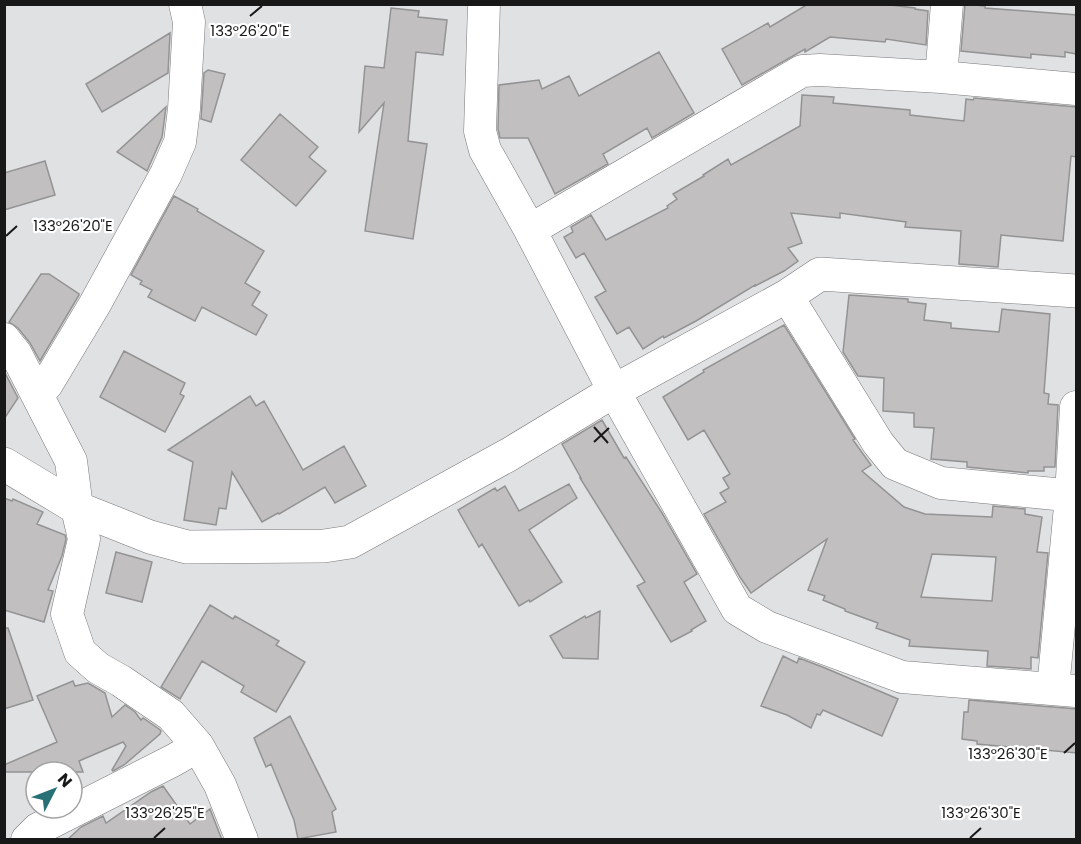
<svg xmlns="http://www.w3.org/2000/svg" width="1081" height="844" font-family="Poppins,sans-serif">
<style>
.building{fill:#c1bfc0;stroke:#949394;stroke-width:1.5;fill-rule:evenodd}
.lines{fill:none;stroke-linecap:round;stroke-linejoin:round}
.street-casing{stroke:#79797b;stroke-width:33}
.secondary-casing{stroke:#79797b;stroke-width:34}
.street{stroke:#fff;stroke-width:32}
.secondary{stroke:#fff;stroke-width:33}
.ticks{fill:none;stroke:#181818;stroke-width:2}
.ticks-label{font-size:15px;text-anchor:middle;fill:#181818;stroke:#fff;stroke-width:4.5;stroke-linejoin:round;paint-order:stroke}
</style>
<rect width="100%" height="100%" fill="#e0e1e3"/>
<!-- building -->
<path class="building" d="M808,4H882L915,8V9L928,11L926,45L886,39L885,42L830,37L805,52V49L742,85L722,49L768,23L770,27Z
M965,4L985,6V8L1077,15V54L1065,52V57L1031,54V58L961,51Z
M391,8L419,11L418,17L447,20L443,55L416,52L408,141L427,144L413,239L365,231L384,103L359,132L365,66L384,68Z
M170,33L168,73L102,112L86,84Z
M659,52L694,113L652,138L647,128L603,154L608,164L555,194L528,138H500L498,129L499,85L539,80L542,89L569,76L579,96Z
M208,70L225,74L211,122L201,119L204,73Z
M802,95L834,97L833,103L910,110V115L964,121L966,99L973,100L974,98L1077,107V157L1071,156L1063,241L1001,235L998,267L959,264L961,231L905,227L906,222L840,213V218L791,213L802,243L788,248L798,261L784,271L755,286V285L696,321L664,338L663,336L643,349L629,327L617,334L595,297L606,291L584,253L576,258L564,237L573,232L571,227L591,215L606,240L668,208L667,206L677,199L673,194L704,176L703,175L728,159L731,165L800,126Z
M166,107L162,137L147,171L117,152Z
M280,114L318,147L309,157L326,171L296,206L241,160Z
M45,161L55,195L4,210V173Z
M174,196L198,209L197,211L264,251L245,283L260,292L252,305L267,315L256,335L202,307L195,321L148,297L152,290L140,284L142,281L131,275Z
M41,274H49L79,294V295L40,361L30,343L18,328L9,322Z
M849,295L908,299V302L926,304L924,320L951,323V328L999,332L1002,309L1050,314L1044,393L1049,394L1048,404L1058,405L1055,467H1044V471H1028V473L967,467V462L931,459L934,428L914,427V413L883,411L884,378L858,376L843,352Z
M784,325L855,439L853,440L871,465L862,471L904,507L925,514L992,517L993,506L1025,509V514L1042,517L1037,552L1048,553L1038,658L1031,657V669L987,666L988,651L909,646L910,640L876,628L878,623L845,611V609L823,600L825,596L808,590L827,539L751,593L740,577L704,514L726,502L720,493L729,488L723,478L730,474L704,430L688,440L663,397L704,372L703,370ZM932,554L996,557L992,601L921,597Z
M124,351L185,383L180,394L184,396L165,432L100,397Z
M4,371L18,398L4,419Z
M250,396L256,406L264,401L303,470L344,446L366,486L335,503L325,487L279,514L278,513L262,522L232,472L226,509L219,508L216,525L184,520L193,462L168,450Z
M602,420L624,458L626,457L662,513L697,574L684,582L706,621L691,630L692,631L671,642L637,586L645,582L580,478H581L562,444Z
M569,484L577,498L529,530L562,582L530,602L529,600L519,606L482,544L479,547L458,510L495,488L497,491L505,486L519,511Z
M4,498L12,501L13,499L43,512L37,524L65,535L66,539L62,556L48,590L53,591L44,622L4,610Z
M116,552L152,562L142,602L106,593Z
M210,605L233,619L235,616L279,641L276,645L305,662L276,712L241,692L244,686L202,661L180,699L161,687Z
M600,611L598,659L563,658L550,636L585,616L586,618Z
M4,628H8L33,700L4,709Z
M783,656L797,663L799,658L825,668L898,699L882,736L823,710L820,715L817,714L811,728L787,715L761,706Z
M73,681L75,686L88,683L105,693L112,717L125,705L135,712L141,720L143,718L159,729L161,731L160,734L124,765L113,771L112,770L126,746L123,742L79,761L83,772H4V765L57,742L37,696Z
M969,700L1077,709V753L977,744V741L962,739L964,712H968Z
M290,716L336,809L332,812L336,832L298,839L294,820L271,764L266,767L254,738Z
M163,786L190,824L210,809L222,840H67L81,827L103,816L106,823L151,792Z"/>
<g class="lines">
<!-- street casing -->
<g class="street-casing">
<path id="street" d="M484,4L480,131L485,150L530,230L614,391L737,609L767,627L902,677L1076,691
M941,77L947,4
M530,230L802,71L820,70L941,77L1076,89
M787,296L878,443L895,464L941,483L1076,496
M4,339L16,354L71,461L77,508L84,539L67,614L80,652L98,668L121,681L171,715L198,746L220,785L242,840
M38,394L47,384L95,304L166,174L180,142L184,109L189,22L185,4
M1053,689L1071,496L1076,407
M27,840L38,829L174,760L198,746"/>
</g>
<!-- secondary casing -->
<g class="secondary-casing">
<path id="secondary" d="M4,464L77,508L150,537L187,547L324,546L350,542L510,454L614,391L787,296L820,274L1076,291"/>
</g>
<!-- street -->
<use href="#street" class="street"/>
<!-- secondary -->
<use href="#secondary" class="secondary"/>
</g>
<!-- ticks -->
<path class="ticks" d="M250,16L262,6M6,236L17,226M594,427L608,443M594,442L609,428M1064,753L1075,743M154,838L165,828M970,838L981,828"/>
<g class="ticks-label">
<text x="250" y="36">133°26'20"E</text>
<text x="73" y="231">133°26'20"E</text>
<text x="1008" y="759">133°26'30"E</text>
<text x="165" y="818">133°26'25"E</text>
<text x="981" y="818">133°26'30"E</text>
</g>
<!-- border -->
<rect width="1081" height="844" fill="none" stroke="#181818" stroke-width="12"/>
<!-- north arrow -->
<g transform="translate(54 790) rotate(48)"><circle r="28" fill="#ffffff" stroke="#a3a3a3" stroke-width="1.5"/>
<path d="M0-4.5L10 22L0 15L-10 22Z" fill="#277176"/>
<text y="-9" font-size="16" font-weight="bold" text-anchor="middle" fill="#181818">N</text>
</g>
</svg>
